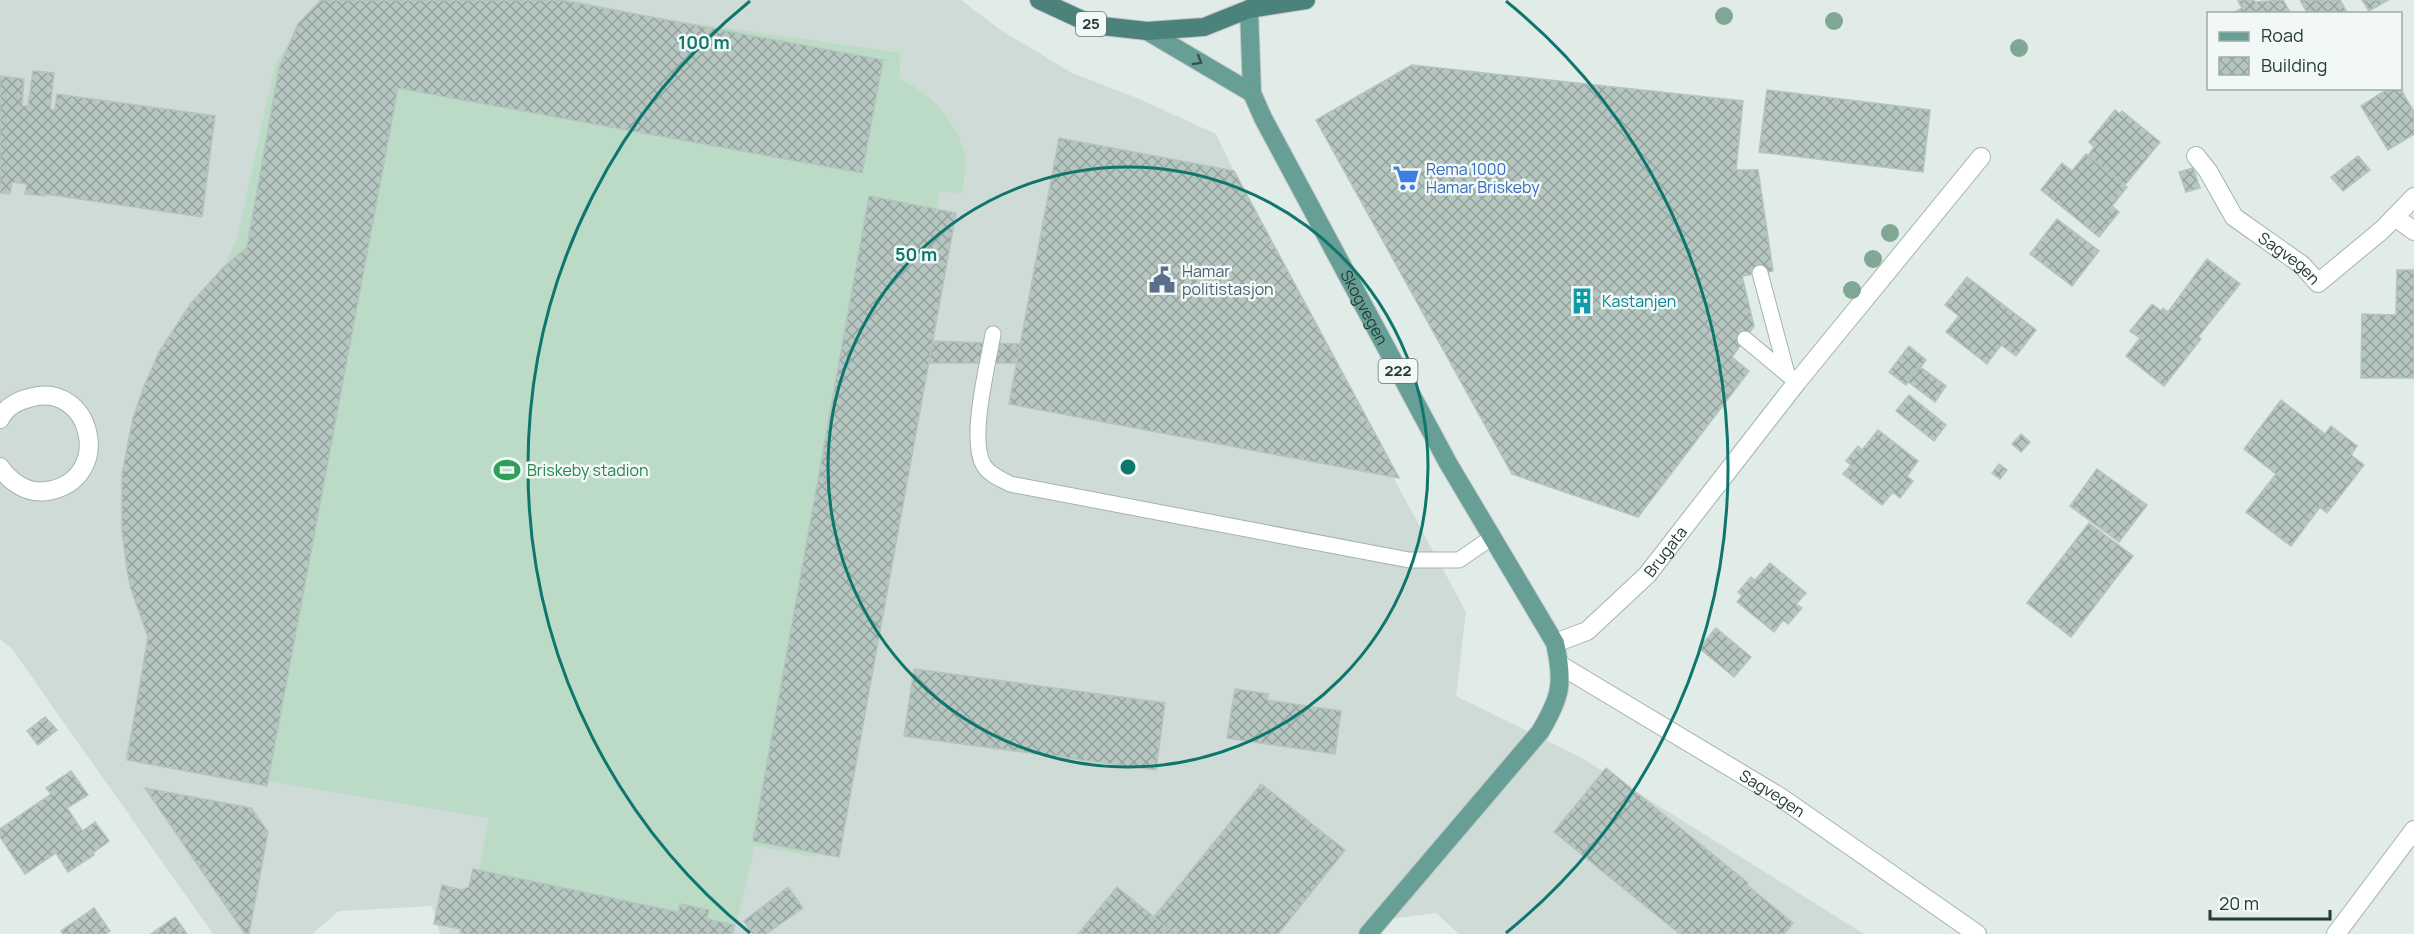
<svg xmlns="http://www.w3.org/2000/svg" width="2414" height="934" font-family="Manrope,sans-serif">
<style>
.built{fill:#cfdbd7}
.pitch{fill:#bbdbc7}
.building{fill:url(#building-cross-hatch);stroke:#b4c4bf;stroke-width:1.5}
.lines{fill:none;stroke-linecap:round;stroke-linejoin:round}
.service-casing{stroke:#a4b3af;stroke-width:17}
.minor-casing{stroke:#a4b3af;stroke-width:20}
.primary-casing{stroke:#c1c8c7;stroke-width:20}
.trunk-casing{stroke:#c1c8c7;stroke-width:20}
.service{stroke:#fff;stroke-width:15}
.minor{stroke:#fff;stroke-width:18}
.primary{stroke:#679f96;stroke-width:18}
.trunk{stroke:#4b827b;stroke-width:18}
.tree{fill:#7fa793}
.oneway{stroke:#33544f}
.ring{fill:none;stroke:#0f766e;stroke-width:3}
.labels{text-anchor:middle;stroke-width:5;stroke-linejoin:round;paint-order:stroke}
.shield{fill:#f1f8f5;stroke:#607470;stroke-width:1.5}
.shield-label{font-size:15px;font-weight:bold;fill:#223b37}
.shop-label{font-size:16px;fill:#366cbe;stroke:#f1f8f5;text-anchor:start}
.street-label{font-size:16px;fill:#223b37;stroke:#f1f8f5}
.service-label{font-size:16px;fill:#4e5e75;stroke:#f1f8f5;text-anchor:start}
.culture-label{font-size:16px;fill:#0d838f;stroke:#f1f8f5;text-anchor:start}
.leisure-label{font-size:16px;fill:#27864d;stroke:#f1f8f5;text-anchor:start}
.centre{fill:#0f766e;stroke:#f1f8f5;stroke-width:3}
.ring-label{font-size:18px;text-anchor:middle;font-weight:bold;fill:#0f766e;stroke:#f1f8f5;stroke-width:5;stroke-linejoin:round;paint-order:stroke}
</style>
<defs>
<pattern id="building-cross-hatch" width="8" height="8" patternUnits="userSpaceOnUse" patternTransform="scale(1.5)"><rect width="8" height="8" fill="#b6c6c1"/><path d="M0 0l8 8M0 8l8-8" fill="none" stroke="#94a29e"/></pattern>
</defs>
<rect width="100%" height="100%" fill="#e1ebe8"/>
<!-- built -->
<path class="built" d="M0,0H961L999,29L1072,73L1137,98L1216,134L1277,262L1466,612L1456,696L1582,758L1864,934H1459L1436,913L1388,919L1376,934H440L432,906L339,911L312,934H213L12,649L0,639Z"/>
<!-- pitch -->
<path class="pitch" d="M327,0H575L650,17L901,53L899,78C930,93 957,121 965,155C967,166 963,182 963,193L940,192L815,857L755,846L734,934H466L489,818L125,757L151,637L128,450L133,418L145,389L223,268L237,239L275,64L298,29Z"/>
<!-- building -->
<path class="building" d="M321,0H560L883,60L862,173L398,88L267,786L127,760L148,637L131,589L127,570L122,531V474L133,418L143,389L159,352L191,303L222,269L247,247L279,68L298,24Z
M2240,0H2254L2255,2L2283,0L2291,14H2232L2242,8L2238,1Z
M2300,0H2340L2348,14H2308Z
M2362,0H2388L2369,11Z
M1412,65L1743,101L1736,170H1758L1773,271L1742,276L1754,326L1732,357L1749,371L1638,517L1512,474L1316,120Z
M33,71L54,73L50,109L55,110L57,94L215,116L202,217L45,194V196L25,194L27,184L12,182L10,194L0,193V76L24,79L22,106H28Z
M2389,88H2400L2414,112V134L2388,150L2361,106Z
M1767,90L1930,110L1923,172L1759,152Z
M2115,110L2120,114L2122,111L2160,142L2125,185L2088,156L2094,147L2089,142Z
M1059,138L1234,171L1399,478L1009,404Z
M2086,154L2127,187L2112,206L2119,212L2099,237L2041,190L2062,163L2072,171Z
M2358,156L2370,170L2343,191L2331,177Z
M2193,168L2200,188L2186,192L2179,172Z
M869,196L956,213L839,857L753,841Z
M2057,219L2099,251L2072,286L2030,254Z
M2207,259L2240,284L2198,337L2201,339L2164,386L2126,356L2140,338L2130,331L2152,304L2161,311L2163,308L2168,312Z
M2397,270H2414V378H2361L2362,314L2396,315Z
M1967,277L2036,330L2016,356L2001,345L1987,364L1946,332L1959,316L1945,305Z
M933,341L1020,344L1017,363H929Z
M1909,346L1926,360L1921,367L1919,366L1906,385L1889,372Z
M1919,366L1946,386L1935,402L1907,381Z
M1909,395L1946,425L1934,441L1896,411Z
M2281,400L2325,434L2331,426L2357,446L2351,455L2364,465L2327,513L2320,507L2291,546L2246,512L2276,474L2244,449Z
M1878,430L1918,461L1907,476L1913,481L1900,498L1893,492L1882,505L1843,474L1851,465L1846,461L1858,446L1862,450Z
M2021,434L2030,442L2021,452L2012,444Z
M1999,464L2007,470L2000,479L1992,473Z
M2097,469L2147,505L2119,542L2070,506Z
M2089,523L2133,556L2071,637L2027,603Z
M1770,563L1806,593L1796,604L1802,608L1788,624L1783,620L1774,632L1737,602L1742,596L1738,592L1751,577L1755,580Z
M1716,628L1751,657L1734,677L1699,648Z
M914,669L1165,703L1156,770L904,736Z
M1235,689L1268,694L1267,700L1341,711L1335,754L1227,738Z
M45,717L57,730L38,745L27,731Z
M1606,768L1748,883L1747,885L1793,923L1784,934H1680L1554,832Z
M71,771L88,795L67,808L83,832L84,830L95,822L109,841L93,853L94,855L68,872L56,853L25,874L0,837V829L51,794L46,788Z
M1261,784L1345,850L1278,934H1175L1154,917Z
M145,788L251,808L268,832L249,934H245Z
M473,869L678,912L680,904L709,910L707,919L734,925L732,934H460L461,929L434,924L442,885L462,890L469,887Z
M788,887L803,908L766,934H753L744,921Z
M1117,887L1154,917L1175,934H1078Z
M94,908L110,931L106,934H63L61,931Z
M175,917L187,934H151Z"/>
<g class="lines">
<!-- service casing -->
<g class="service-casing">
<path id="service" d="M1760,273L1787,374L1797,382
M993,334C988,365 968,440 984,466C990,475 1001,479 1010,484L1409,560H1459L1491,538
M1745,339L1787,374"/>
</g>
<!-- minor casing -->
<g class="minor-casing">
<g id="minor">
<path id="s1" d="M2196,156L2208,171L2234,217L2302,265L2318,283L2382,230L2414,197"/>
<path d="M2395,217L2414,231"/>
<path d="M0,419C5,408 17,401 29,398C92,379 116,480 47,491C27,494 10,482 0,467"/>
<path id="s2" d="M1555,643L1587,631L1647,575L1797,382L1981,157"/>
<path id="s3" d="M1560,665L1780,797L1977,934"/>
<path d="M2336,934L2414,830"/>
</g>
</g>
<!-- primary casing -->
<g class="primary-casing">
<g id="primary">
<path id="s4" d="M1249,9L1252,93L1263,118L1448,463L1555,643C1564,683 1561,697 1540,732L1368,934"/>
<path d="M1147,31L1252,93"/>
</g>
</g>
<!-- trunk casing -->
<g class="trunk-casing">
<path id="trunk" d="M1039,0L1093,25L1147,31L1204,27L1249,9L1306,0"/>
</g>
<!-- service -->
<use href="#service" class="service"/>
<!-- minor -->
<use href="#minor" class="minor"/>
<!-- primary -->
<use href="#primary" class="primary"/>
<!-- trunk -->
<use href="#trunk" class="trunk"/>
</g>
<!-- trees -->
<g class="tree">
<circle cx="1724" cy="16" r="9"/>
<circle cx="1834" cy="21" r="9"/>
<circle cx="2019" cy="48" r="9"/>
<circle cx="1890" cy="233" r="9"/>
<circle cx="1873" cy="259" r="9"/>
<circle cx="1852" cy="290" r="9"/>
</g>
<!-- one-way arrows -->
<defs><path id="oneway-chevron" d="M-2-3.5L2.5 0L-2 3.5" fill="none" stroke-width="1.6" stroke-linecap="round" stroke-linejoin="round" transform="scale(1.5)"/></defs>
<use class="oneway" href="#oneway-chevron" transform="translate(1198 61) rotate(31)"/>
<!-- distance rings -->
<g class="ring">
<circle cx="1128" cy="467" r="300"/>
<path d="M750 933A600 600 0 0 1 750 1M1506 1A600 600 0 0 1 1506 933"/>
</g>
<!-- icons -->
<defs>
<g id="supermarket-bare" transform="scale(2.07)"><path d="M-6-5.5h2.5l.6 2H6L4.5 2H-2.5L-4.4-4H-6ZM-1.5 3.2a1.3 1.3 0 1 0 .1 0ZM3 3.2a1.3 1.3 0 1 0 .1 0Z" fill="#3f7fe0" stroke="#f1f8f5" stroke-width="2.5" paint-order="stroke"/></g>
<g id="civic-bare" transform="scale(2.07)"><path d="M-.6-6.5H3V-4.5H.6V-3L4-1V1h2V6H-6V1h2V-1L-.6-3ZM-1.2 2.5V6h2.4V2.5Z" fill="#5c6f8a" stroke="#f1f8f5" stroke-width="2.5" paint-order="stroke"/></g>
<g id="building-bare" transform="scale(2.07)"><path d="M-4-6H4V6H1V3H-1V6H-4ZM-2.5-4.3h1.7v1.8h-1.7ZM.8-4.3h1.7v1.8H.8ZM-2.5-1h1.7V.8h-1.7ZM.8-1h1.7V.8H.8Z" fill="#0f9aa8" stroke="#f1f8f5" stroke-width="2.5" paint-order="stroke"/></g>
<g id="stadium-bare" transform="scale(2.07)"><path d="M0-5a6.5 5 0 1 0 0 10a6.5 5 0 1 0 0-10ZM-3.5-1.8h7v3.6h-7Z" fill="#2e9e5b" stroke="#f1f8f5" stroke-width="2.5" paint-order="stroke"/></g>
</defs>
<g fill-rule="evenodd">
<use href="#supermarket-bare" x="1406" y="178"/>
<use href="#civic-bare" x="1162" y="280"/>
<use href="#building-bare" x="1582" y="301"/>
<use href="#stadium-bare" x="507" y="470"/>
</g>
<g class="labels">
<!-- shield labels -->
<g class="shield">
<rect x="1076" y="12" width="30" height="24" rx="4.5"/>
<rect x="1378.5" y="359" width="39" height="24" rx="4.5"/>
</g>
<g class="shield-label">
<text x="1091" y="29">25</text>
<text x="1398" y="376">222</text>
</g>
<!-- shop labels -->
<g class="shop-label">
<text x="1426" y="175">Rema 1000<tspan x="1426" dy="18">Hamar Briskeby</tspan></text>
</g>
<!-- street labels -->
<g class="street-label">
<text dy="6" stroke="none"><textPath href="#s1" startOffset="141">Sagvegen</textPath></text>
<text dy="6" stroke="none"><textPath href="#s4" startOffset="326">Skogvegen</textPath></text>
<text dy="6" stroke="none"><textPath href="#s2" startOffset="146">Brugata</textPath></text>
<text dy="6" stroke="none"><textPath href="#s3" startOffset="248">Sagvegen</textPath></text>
</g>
<!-- service labels -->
<g class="service-label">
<text x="1182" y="277">Hamar<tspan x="1182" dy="18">politistasjon</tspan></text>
</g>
<!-- culture labels -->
<g class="culture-label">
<text x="1602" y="307">Kastanjen</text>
</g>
<!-- leisure labels -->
<g class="leisure-label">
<text x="527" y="476">Briskeby stadion</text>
</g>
</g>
<circle cx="1128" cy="467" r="9" class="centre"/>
<g class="ring-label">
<text x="704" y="49">100 m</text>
<text x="916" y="261">50 m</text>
</g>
<!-- legend -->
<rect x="2207" y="12" width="195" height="78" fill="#f1f8f5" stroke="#9eaca9" stroke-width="1.5"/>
<rect x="2219" y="32" width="30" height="9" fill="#679f96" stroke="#9eaca9" stroke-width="1.5"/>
<text x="2261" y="42" font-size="18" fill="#223b37">Road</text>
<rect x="2219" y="57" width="30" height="18" fill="url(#building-cross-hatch)" stroke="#9eaca9" stroke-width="1.5"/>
<text x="2261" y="72" font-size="18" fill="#223b37">Building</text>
<!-- scale -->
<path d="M2210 910v9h120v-9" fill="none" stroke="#223b37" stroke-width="3"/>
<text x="2219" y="910" font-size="18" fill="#223b37" stroke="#f1f8f5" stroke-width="4.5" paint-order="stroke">20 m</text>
</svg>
